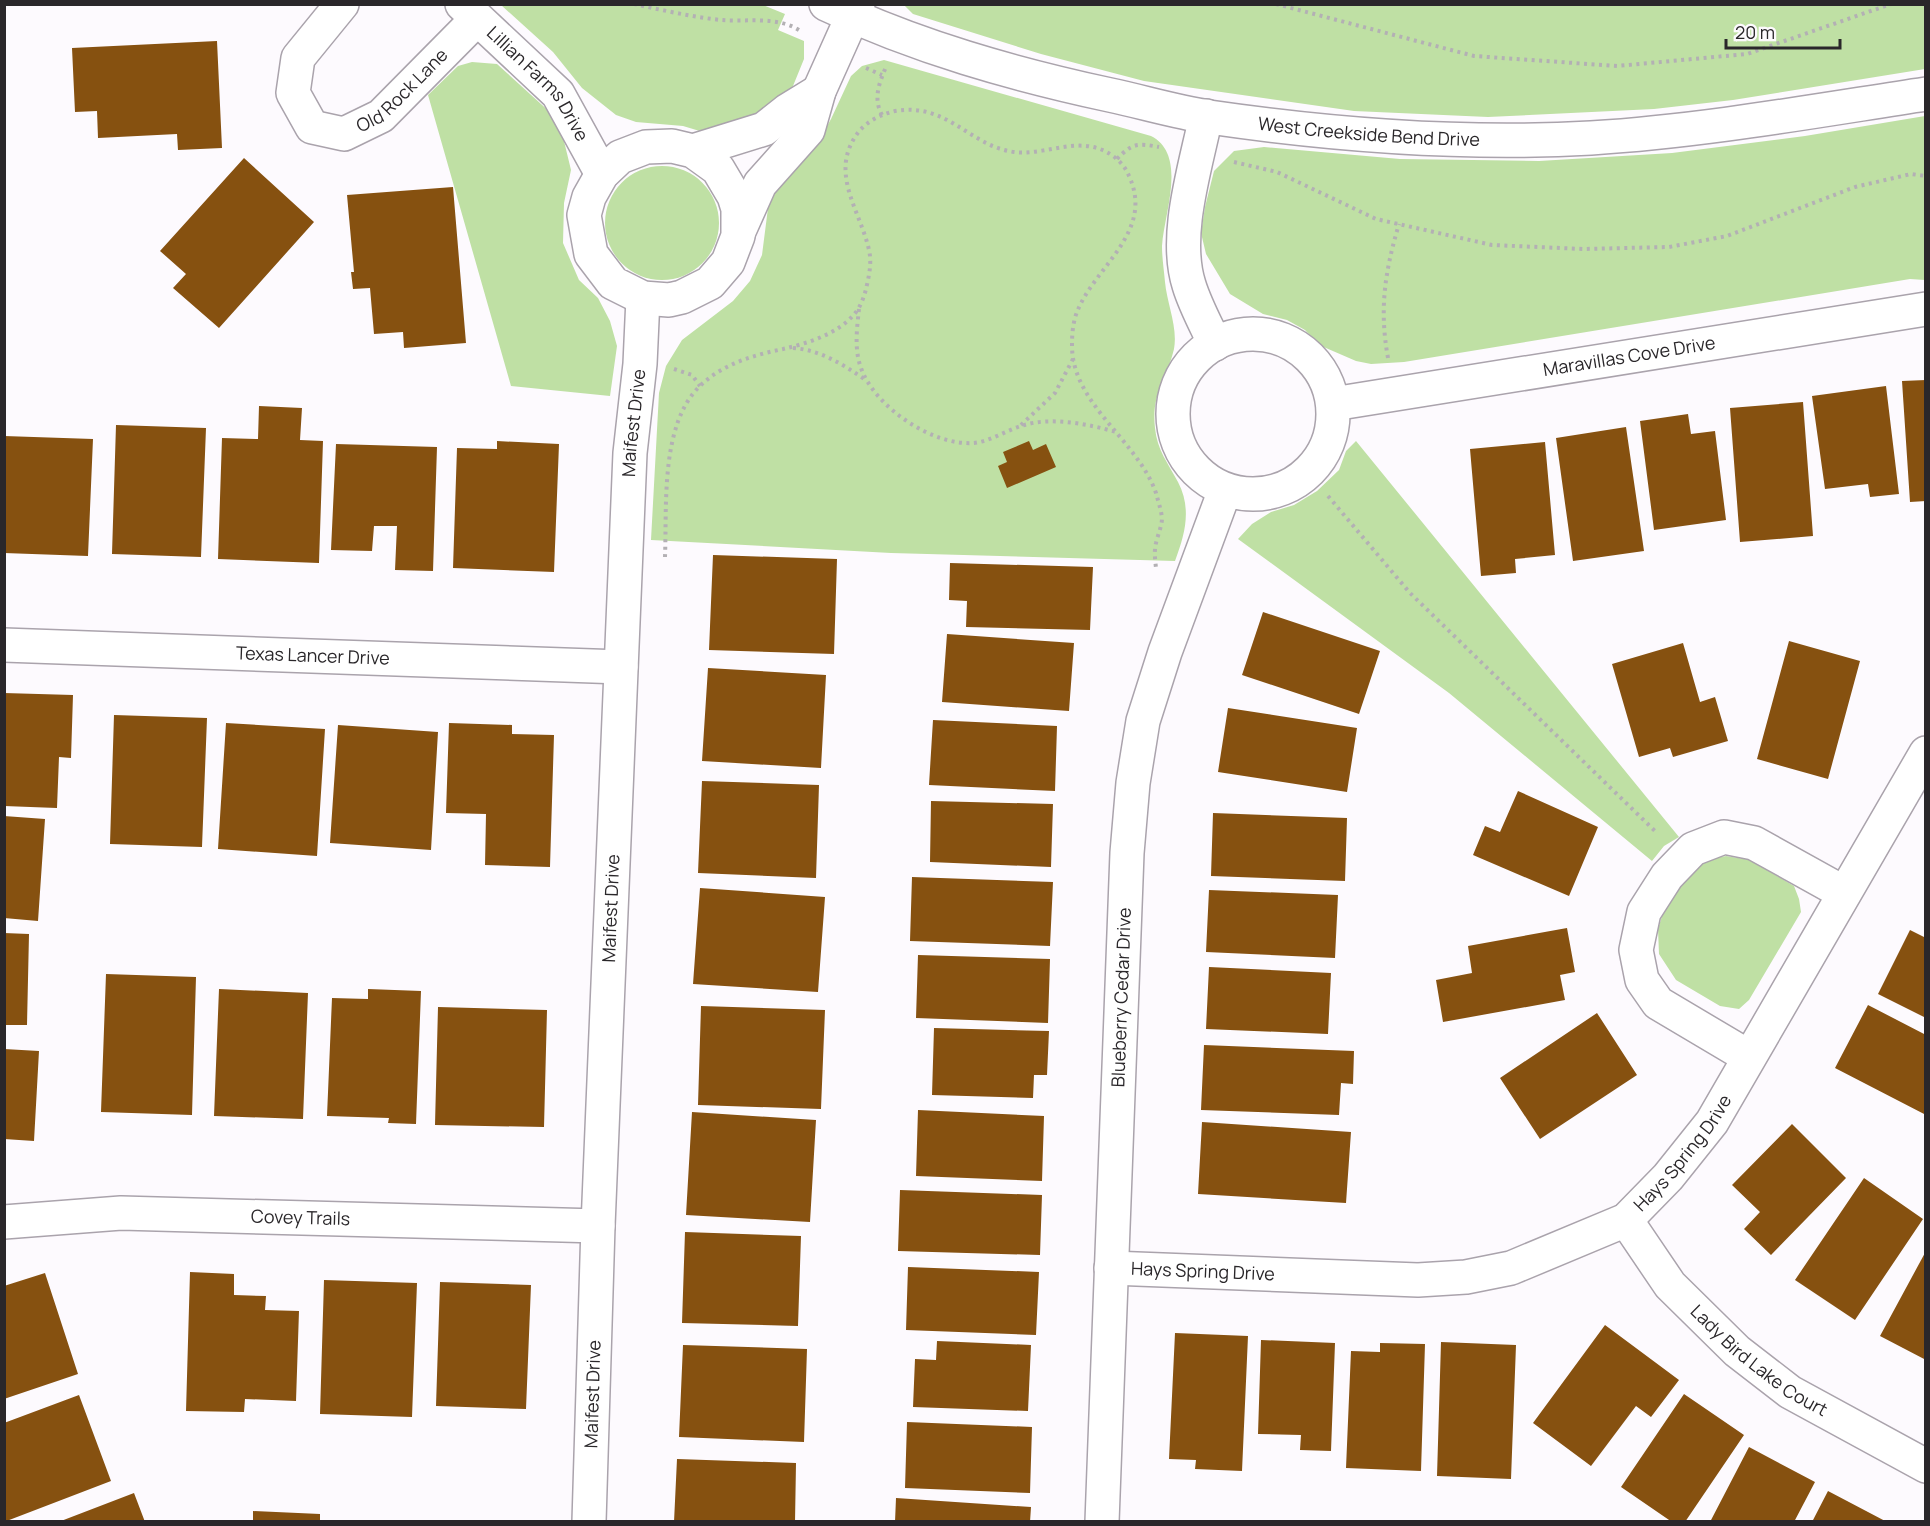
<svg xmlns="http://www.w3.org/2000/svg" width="1930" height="1526" font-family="Manrope,sans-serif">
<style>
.green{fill:#bfe0a4}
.building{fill:#865110}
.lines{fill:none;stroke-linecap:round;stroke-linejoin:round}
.minor-casing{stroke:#aaa3ac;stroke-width:36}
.tertiary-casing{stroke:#aaa3ac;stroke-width:36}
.path{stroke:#b3b0b4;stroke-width:4;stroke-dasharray:3 4.5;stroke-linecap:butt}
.minor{stroke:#fff;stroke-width:33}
.tertiary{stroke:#fff;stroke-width:33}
.labels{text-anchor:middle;stroke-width:6;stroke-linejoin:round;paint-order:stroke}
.street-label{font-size:18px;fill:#2a272a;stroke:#fdfafe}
</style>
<rect width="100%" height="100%" fill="#fdfafe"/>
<!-- green -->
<path class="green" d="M1352,4L1925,5V69L1733,100L1654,109L1488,117L1354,111L1144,81L1041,54L913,14L904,5Z
M501,5H763L785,14L778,30L804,41V59L793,86L780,106L759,121L703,132L683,126L636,122L616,115L582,88L553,52Z
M884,60L1151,136C1188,155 1164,213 1162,246C1162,258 1164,270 1165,282C1167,304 1178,327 1174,349C1167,379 1151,393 1155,428C1157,450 1168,463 1178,482C1192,509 1185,534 1175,561L891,553L651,540L659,393L666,366L682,340L733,301L750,281L762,255L768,208L777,189L815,148L831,119L851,76L862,66Z
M472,62L497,64L552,114L563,137L571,170L564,203L563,243L579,280L598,298L610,321L617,346L610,396L511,386L428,95L458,66Z
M1925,116V280L1910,279L1404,362L1371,364L1356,361L1319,345L1305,330L1287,320L1263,314L1230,294L1206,254L1201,233L1205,207L1214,171L1234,151L1264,147L1400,159L1539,161L1672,153L1805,136Z
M605 223a57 57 0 1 1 114 0a57 57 0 1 1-114 0Z
M1356,441L1679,837L1664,846L1652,861L1449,693L1238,539L1252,524L1271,512L1294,505L1317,491L1339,470L1346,451Z
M1726,856L1750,860L1794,886L1799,899L1801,912L1749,1000L1739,1009L1720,1006L1676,980L1659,954L1658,929L1666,903L1690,872L1705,860Z"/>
<!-- building -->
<path class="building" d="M217,41L222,148L178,150L177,134L98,138L97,111L75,112L72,48Z
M244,158L314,222L219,328L173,288L186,274L160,251Z
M453,187L466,343L404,348L403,332L374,334L370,288L353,289L351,272H354L347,195Z
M1926,380V501L1910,502L1902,381Z
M1886,386L1899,494L1870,497L1868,484L1825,489L1812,396Z
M1803,402L1813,536L1740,542L1730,408Z
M259,406L302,408L300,440L323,441L319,563L218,559L222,438L258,439Z
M1688,414L1691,434L1715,431L1726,520L1654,530L1640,421Z
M116,425L206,428L201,557L112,554Z
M1626,427L1644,551L1573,561L1556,438Z
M4,436L93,439L88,556L4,553Z
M497,441L559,444L554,572L453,568L457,448L497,449Z
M1029,441L1033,450L1046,444L1056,467L1007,488L998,466L1007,462L1003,452Z
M1545,442L1555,555L1515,559L1516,573L1481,576L1470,449Z
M336,444L437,447L433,571L395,570L397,526H374L372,551L331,550Z
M713,555L837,559L834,654L709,650Z
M950,563L1093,567L1090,630L966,627L967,601L949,600Z
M1263,612L1380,651L1359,714L1242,675Z
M947,634L1074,643L1069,711L942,702Z
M1789,641L1860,661L1828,779L1757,759Z
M1683,643L1700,702L1715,697L1728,741L1673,757L1670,748L1639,757L1612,664Z
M708,668L826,675L821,768L702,761Z
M4,693L73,695L71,758L59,757L57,808L4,806Z
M1228,708L1357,728L1347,792L1218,772Z
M114,715L207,718L202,847L110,844Z
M933,720L1057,726L1055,791L929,785Z
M226,723L325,729L317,856L218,849Z
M449,723L512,725V734L554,735L550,867L485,865L486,814L446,813Z
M338,725L438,732L431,850L330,843Z
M702,781L819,785L816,878L698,873Z
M1518,791L1598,827L1569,896L1473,855L1485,826L1500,832Z
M931,801L1053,804L1051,867L930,862Z
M1213,813L1347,818L1345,881L1211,876Z
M4,816L45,819L38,921L4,918Z
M912,877L1053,882L1050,946L910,941Z
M700,888L825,897L818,992L693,984Z
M1209,890L1338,895L1335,958L1206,952Z
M1567,928L1575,972L1560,975L1565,1000L1443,1022L1436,980L1472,973L1468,946Z
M1910,930L1926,938V1018L1878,994Z
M4,933L29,934L27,1025H4Z
M918,955L1050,959L1048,1023L916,1018Z
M1209,967L1331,973L1328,1034L1206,1029Z
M106,974L196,977L192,1115L101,1112Z
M219,989L308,993L303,1119L214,1116Z
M368,989L421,991L416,1124L388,1123L389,1118L327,1116L332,998L368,999Z
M1868,1005L1926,1035V1115L1835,1068Z
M701,1006L825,1010L821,1109L698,1105Z
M438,1007L547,1010L544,1127L435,1125Z
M1597,1013L1637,1075L1540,1139L1500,1078Z
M934,1028L1049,1031L1047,1075H1034L1033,1098L932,1095Z
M1204,1045L1354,1051L1353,1084L1341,1083L1339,1115L1201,1110Z
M4,1049L39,1051L34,1141L4,1139Z
M918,1110L1044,1116L1042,1181L916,1176Z
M692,1112L816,1120L810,1222L686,1215Z
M1202,1122L1351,1132L1346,1203L1198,1194Z
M1792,1124L1846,1178L1771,1255L1744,1229L1760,1212L1732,1185Z
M1864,1178L1923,1219L1855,1320L1795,1280Z
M900,1190L1042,1195L1040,1255L898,1251Z
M685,1232L801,1236L798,1326L682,1323Z
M1926,1251V1360L1880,1336Z
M908,1267L1039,1272L1036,1335L906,1330Z
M190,1272L234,1274V1295L266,1296L265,1310L299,1311L296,1401L245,1399L244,1412L186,1411Z
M45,1273L78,1374L4,1399V1286Z
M324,1280L417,1283L412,1417L320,1414Z
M440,1282L531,1285L526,1409L436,1406Z
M1605,1325L1679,1380L1651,1417L1636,1406L1591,1466L1533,1423Z
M1175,1333L1248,1336L1242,1471L1195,1469L1196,1460L1169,1459Z
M1261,1340L1335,1343L1331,1451L1300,1450L1301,1435L1258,1434Z
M937,1341L1031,1345L1028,1411L913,1407L915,1359L936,1360Z
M1441,1342L1516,1345L1511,1479L1437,1476Z
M1380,1343L1425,1344L1421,1471L1346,1468L1351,1351L1380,1352Z
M683,1345L807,1349L804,1442L679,1437Z
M1684,1394L1744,1435L1685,1522H1672L1621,1487Z
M79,1395L111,1481L4,1522V1423Z
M907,1422L1032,1427L1030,1493L905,1488Z
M1749,1447L1815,1482L1794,1522H1710Z
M677,1459L796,1463L795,1522H674Z
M1828,1491L1887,1522H1812Z
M134,1493L145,1522H61V1521Z
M896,1498L1031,1507L1030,1522H895Z
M253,1511L320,1514V1522H253Z"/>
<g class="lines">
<!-- minor casing -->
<g class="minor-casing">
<g id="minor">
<path id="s1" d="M342,4L298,58L293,93L312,127L344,134L381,116L477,19"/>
<path id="s2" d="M462,4L558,94L602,174"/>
<path d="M1206,116C1196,166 1173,235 1189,285C1195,305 1206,325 1215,344"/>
<path d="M693,151L718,169L734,196L738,209V236L728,262L710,283L682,297L669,300L643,298L613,283L591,254L584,215L589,197L602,174L620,157L646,147L672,146L693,151L764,129L788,110L819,91"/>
<path d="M739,231L760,184L808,130L819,91L858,4"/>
<circle cx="1253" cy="414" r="80"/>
<path id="s3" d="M1333,404L1926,309"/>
<path id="s4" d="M4,645L621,667"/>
<path d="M1749,1057L1658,1003L1642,980L1636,950L1644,912L1667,876L1693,849L1724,837L1754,843L1844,893"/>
<path id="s5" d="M1626,1220L1670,1285L1737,1351L1790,1392L1926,1466"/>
<path id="s6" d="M4,1222L121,1213L598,1226"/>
<path id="s7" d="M1111,1268L1418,1280L1466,1277L1511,1268L1626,1220L1668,1177L1712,1122L1926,753"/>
<path id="s8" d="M589,1522L598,1226L630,453L640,364L643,298"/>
<path id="s9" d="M1102,1522L1127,853L1133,783L1143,721L1165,652L1225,490"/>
</g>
</g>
<!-- tertiary casing -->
<g class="tertiary-casing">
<g id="tertiary">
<path id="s10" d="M826,4C917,47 1013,74 1110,95C1143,102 1176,112 1209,117C1333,135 1466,145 1591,138C1703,131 1814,111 1926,94"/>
</g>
</g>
<!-- path -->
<path class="path" d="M634,4C662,10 692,17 721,20C746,22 777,16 799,30
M1276,4L1474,56L1617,66L1747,54L1891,4
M866,68L882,75
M882,115C873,99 879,83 886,67
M1117,159C1132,143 1138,143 1159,147
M1234,162L1277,172L1376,219L1492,245L1583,249L1669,247L1727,236L1855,187L1911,174L1926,176
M859,309C857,328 854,349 861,368C875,407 932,446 974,443C991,441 1005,431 1021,426C1050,416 1088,424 1116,432
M793,348C821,350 844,365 867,381
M1388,358C1379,309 1385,271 1399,224
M674,369L692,375L700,386
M1021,425L1055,393L1073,359
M1328,496L1410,593L1657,833
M665,557C667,505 660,423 701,385C723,364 754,355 783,349C808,343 839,334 856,312C861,305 864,297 866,289C869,276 872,263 869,250C860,209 826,170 861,129C870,120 882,114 895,111C948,102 969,146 1014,152C1048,156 1081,133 1113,156C1120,161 1126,168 1129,176C1155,232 1095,266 1077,312C1073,322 1072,334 1072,344C1071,404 1137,439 1156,493C1158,501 1161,509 1162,518C1162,526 1158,534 1156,543C1154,551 1155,559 1156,568"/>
<!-- minor -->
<use href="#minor" class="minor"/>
<!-- tertiary -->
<use href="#tertiary" class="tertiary"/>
</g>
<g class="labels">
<!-- street labels -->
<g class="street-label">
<text dy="6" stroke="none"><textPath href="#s2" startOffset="111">Lillian Farms Drive</textPath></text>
<text dy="6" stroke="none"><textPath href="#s1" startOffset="250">Old Rock Lane</textPath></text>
<text dy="6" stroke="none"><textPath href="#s10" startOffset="561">West Creekside Bend Drive</textPath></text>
<text dy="6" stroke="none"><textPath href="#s3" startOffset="300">Maravillas Cove Drive</textPath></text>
<text dy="6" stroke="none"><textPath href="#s8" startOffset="1100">Maifest Drive</textPath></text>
<text dy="6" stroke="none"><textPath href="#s4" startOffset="309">Texas Lancer Drive</textPath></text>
<text dy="6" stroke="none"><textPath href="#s8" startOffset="614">Maifest Drive</textPath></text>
<text dy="6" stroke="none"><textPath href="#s9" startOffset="525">Blueberry Cedar Drive</textPath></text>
<text dy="6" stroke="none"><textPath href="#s7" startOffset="614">Hays Spring Drive</textPath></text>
<text dy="6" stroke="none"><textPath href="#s6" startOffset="297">Covey Trails</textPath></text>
<text dy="6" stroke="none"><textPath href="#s7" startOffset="92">Hays Spring Drive</textPath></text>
<text dy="6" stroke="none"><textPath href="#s5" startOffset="196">Lady Bird Lake Court</textPath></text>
<text dy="6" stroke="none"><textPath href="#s8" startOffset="128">Maifest Drive</textPath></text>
</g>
</g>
<!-- border -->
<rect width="1930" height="1526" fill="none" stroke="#2a272a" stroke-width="12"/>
<!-- scale -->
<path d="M1726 39v9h114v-9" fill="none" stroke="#2a272a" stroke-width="3"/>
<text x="1735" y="39" font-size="18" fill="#2a272a" stroke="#fdfafe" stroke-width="4.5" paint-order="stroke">20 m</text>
</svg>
